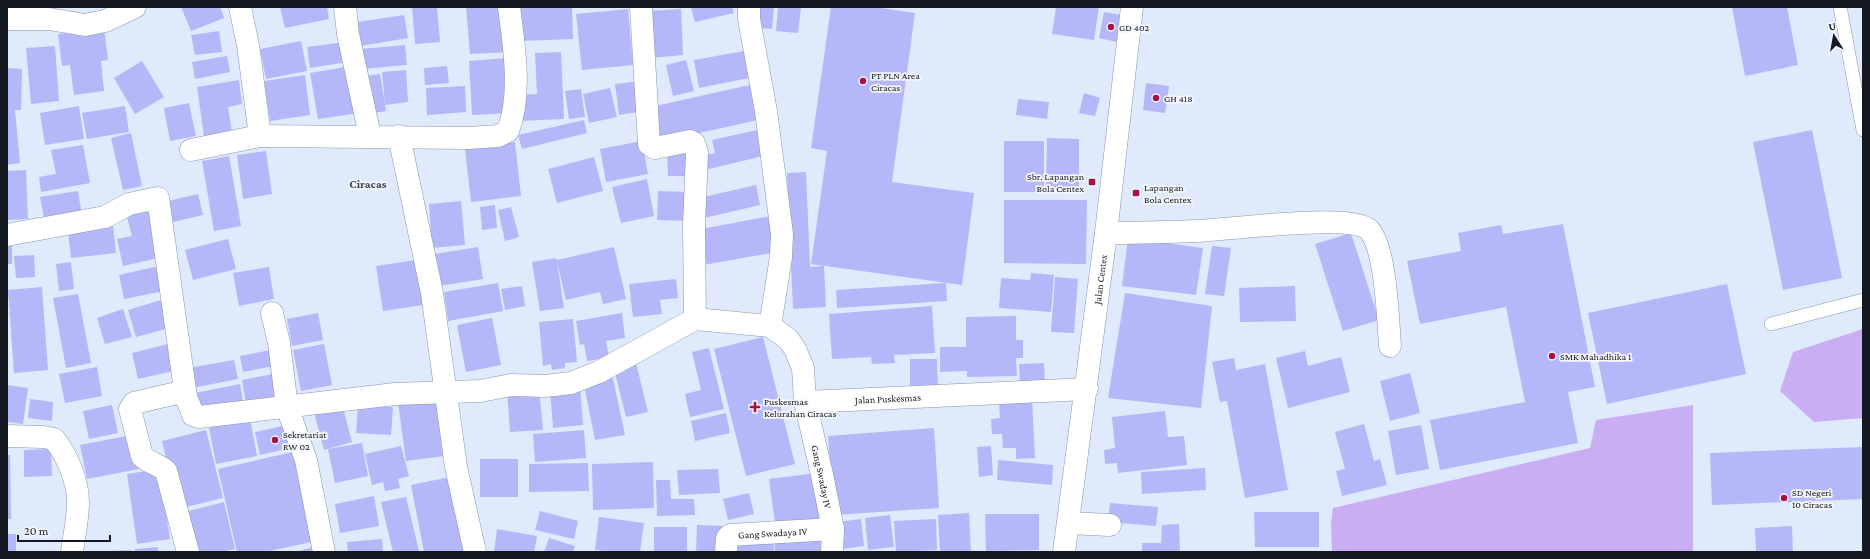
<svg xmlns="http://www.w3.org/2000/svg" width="1870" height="559" font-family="'Crimson Pro',serif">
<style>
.green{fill:#caaef4}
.building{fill:#b4b8f8}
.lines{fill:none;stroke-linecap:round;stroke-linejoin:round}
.lane-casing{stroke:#8895ab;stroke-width:14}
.street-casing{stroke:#8895ab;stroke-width:23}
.secondary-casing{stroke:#8895ab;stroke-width:23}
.lane{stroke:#fff;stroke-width:13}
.street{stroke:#fff;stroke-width:22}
.secondary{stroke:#fff;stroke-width:22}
.poi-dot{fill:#a71149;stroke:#f4f7fc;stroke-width:1.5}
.labels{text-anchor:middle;stroke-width:3.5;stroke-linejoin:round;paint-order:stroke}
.poi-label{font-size:10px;fill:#131820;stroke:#f4f7fc;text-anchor:start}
.street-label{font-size:10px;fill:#131820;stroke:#f4f7fc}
.quarter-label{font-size:12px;font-weight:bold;fill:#3b475a;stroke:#f4f7fc}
</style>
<rect width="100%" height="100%" fill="#dfeafd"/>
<!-- green -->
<path class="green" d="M1863,329V418L1814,422L1780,391L1793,352Z
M1693,405V552H1332L1331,524L1333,508L1590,448L1596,420Z"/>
<!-- building -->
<path class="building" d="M181,7H220L224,18L191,31Z
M280,7H327L329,19L285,28Z
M412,7H437L440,42L415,44Z
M466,7H505L509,52L470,54Z
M520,7H572L573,39L521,41Z
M691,7H732L734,13L695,22Z
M758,7H774L772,29L757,28Z
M778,7H801L798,33L776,31Z
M831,7H874L915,13L892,182L974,193L962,285L811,264L827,151L811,148Z
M1056,7H1099L1094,40L1052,34Z
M1732,7H1787L1798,65L1745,76Z
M628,9L633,65L582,70L576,14Z
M681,9L683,55L650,58L648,11Z
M1104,12L1122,15L1117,42L1099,38Z
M404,15L408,38L361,46L357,22Z
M104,28L108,60L101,61L104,91L74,95L70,65L62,66L58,34Z
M219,31L222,52L195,55L191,35Z
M301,41L307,71L266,79L260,49Z
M345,42L348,62L310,68L307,47Z
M405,45L407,65L363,69L361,49Z
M55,46L59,101L31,104L26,48Z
M744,51L749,78L699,88L694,60Z
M561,52L564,119L519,121L518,95L537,94L535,53Z
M227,56L230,72L195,79L192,62Z
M507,58L510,113L472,115L469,61Z
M686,60L694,91L673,96L666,65Z
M142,61L164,97L135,114L114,78Z
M351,66L359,113L318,119L310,73Z
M447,66L449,83L425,85L424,68Z
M7,68L22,69L21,110H15L20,163L7,165Z
M406,70L408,102L385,105L382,72Z
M380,74L386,111L367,114L360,77Z
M305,75L310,115L270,121L264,81Z
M239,80L242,104L228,107L232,132L204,136L197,87Z
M640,81L644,111L619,115L615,84Z
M1146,83L1169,86L1165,113L1143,110Z
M750,85L758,120L659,142L651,107Z
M465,86L466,112L427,115L426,88Z
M610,88L617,117L589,123L583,94Z
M581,89L585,117L569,119L565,91Z
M1084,93L1100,98L1095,116L1079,113Z
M1018,99L1049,102L1047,119L1016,115Z
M189,103L196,136L170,141L164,108Z
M79,106L84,139L45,145L40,113Z
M125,106L129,132L87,139L82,113Z
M584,120L587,133L522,149L518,135Z
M757,130L763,156L705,170L701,156L715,153L712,140Z
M1812,130L1842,278L1783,290L1753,142Z
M131,133L142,186L123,190L111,138Z
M1047,138L1079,139V189H1046Z
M642,141L648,174L606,182L600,149Z
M1004,141H1044V192H1004Z
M515,142L521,196L471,202L465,148Z
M83,145L90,183L41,192L39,177L56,174L51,150Z
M690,147V176H668L667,148Z
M266,151L272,194L243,199L237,155Z
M229,156L241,226L214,231L202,161Z
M594,157L603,191L557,203L548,169Z
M26,170L28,219L7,220V171Z
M806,172L810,267L824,266L826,307L793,309L787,173Z
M647,179L654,216L621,223L612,187Z
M756,185L760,205L700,219L695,199Z
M78,191L82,216L45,223L40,197Z
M658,191L690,192L689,221L657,220Z
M198,194L203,215L173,222L168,201Z
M1004,200H1087L1086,264L1004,263Z
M461,201L465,245L432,248L429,204Z
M151,204L163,257L123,266L117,239L132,236L125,210Z
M495,205L497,228L482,230L480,207Z
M511,207L519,237L505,241L498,210Z
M771,216L777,252L703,265L696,230Z
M1563,224L1595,387L1568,392L1578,443L1440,470L1430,420L1525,402L1506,307L1420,324L1407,261L1461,251L1458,233L1501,225L1503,234Z
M113,226L116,253L71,258L68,231Z
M1351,233L1379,320L1343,331L1315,244Z
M7,238H12V264H7Z
M1128,238L1203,248L1196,295L1122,286Z
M228,239L236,269L193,280L185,250Z
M1212,246L1231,248L1224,296L1205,294Z
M478,247L483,279L439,286L435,254Z
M614,247L626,299L603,304L600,292L566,300L557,262L564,308L540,311L532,262L556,258L557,260Z
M34,255L35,277L16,278L14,256Z
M423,259L430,304L383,311L376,266Z
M71,262L74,289L59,291L56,264Z
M159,266L164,291L124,299L119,275Z
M269,267L274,299L239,306L233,273Z
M1031,273L1054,275L1051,312L999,308L1001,278L1030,280Z
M1055,277L1078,279L1074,333L1051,332Z
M676,279L678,298L660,300L662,314L633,317L629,284Z
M498,283L503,311L448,321L444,292Z
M946,283L947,301L837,308L836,290Z
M1727,284L1746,374L1607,404L1588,313Z
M522,286L525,306L505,310L501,289Z
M1295,286L1296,321L1240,322L1239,288Z
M42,287L48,370L14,373L8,290Z
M1125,293L1212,306L1201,408L1108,398Z
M78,294L91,363L66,368L53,298Z
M161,300L169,328L136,337L128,310Z
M932,306L935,353L894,355L895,363L872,364L871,357L832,359L829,314Z
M123,309L132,337L105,344L97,318Z
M318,313L323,340L292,346L287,319Z
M622,313L625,338L606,341L609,358L587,361L584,344L580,345L576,321Z
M1016,316V340H1023V358H1016L1017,376L967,377V371L940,372V347H966V317Z
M492,318L501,365L466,372L457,325Z
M573,319L577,362L565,363V368L552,370L551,364L543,366L539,322Z
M763,337L795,464L746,476L714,349Z
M172,343L178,370L138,379L132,353Z
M324,344L332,385L301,391L293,350Z
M709,348L724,409L690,417L685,394L701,390L692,352Z
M276,349L279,365L243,372L240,356Z
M1305,351L1308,366L1341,357L1350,392L1288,408L1276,358Z
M1234,358L1236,370L1265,364L1288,490L1245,498L1227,401L1220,402L1212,362Z
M910,359H937L938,389H910Z
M234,360L238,379L192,388L188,368Z
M636,363L648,412L626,417L614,369Z
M1044,363L1045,383L1020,384L1019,364Z
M97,367L102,396L65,403L59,374Z
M278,373L283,395L246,403L242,380Z
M1410,373L1420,413L1390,421L1380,381Z
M612,374L625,435L595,440L583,380Z
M240,384L243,402L199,411L195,393Z
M7,385L28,388L23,424L7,422Z
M580,386L583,425L553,428L550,389Z
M539,388L543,430L510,432L507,390Z
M444,397L453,455L406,461L398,403Z
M30,399L53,402L52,421L28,418Z
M1032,399L1035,458L1016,459V448H1003L1002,434H992L991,419L1000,418L999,401Z
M342,404L352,442L324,450L314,412Z
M112,405L118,433L89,439L83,411Z
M358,405L393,407L391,435L356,433Z
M1165,411L1168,437L1184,436L1187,465L1118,473L1117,463L1105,464L1104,450L1115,448L1112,417Z
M726,413L730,433L695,441L691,421Z
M250,419L257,456L216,464L209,428Z
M1364,424L1374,461L1380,459L1387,485L1342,496L1336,471L1345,469L1335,432Z
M288,425L295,447L260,455L255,432Z
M1421,425L1429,469L1396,475L1388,431Z
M934,428L939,508L834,515L828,436Z
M206,430L223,498L178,509L162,441Z
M584,430L586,458L535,462L533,434Z
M132,435L139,469L87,479L80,445Z
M362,443L368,476L335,483L328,449Z
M401,446L409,476L398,479L400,488L385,491L383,482L372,485L365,454Z
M991,446L993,475L979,477L977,447Z
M1863,447V499L1712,505L1710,453Z
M51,449L52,476L24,477V450Z
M293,452L316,541L265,552H237L218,469Z
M7,455H10L11,519H7Z
M480,459H518V497H480Z
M998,460L1053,465L1052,485L997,480Z
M653,462L654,508L593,510L592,464Z
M588,463L589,491L529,492V464Z
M1205,468L1206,490L1142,494L1141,472Z
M159,469L170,539L137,544L127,474Z
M718,469L720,493L679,495L677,470Z
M817,473L824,524L776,530L769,479Z
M455,476L470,552H424L411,485Z
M656,480H670L671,499H694L695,515L657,516Z
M749,493L754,514L728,520L723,499Z
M374,496L379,526L340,533L335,504Z
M406,497L419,551L393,552L381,502Z
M224,502L235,549L221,552H190L181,513Z
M1110,503L1158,507L1156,526L1108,522Z
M540,511L578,521L574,539L535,530Z
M1254,512H1319V547H1255Z
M969,513L971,552H940L938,515Z
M985,514H1039V550L986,551Z
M890,515L894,547L868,550L865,518Z
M599,517L644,523L640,552H612L595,550Z
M861,519L864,546L842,549L838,522Z
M936,519L937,550L896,552L894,521Z
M1179,524L1180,552H1142V543H1161L1162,525Z
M697,525L725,526V552H696Z
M1792,526L1793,552H1756L1755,528Z
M654,527H687V552H654Z
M497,529L537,536L534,552H494Z
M7,534H16V552H7Z
M773,535L774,552H730V538Z
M823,536L824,552H775L774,540Z
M549,538L575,546L573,552H544Z
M382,539L383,552H348L347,542Z
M317,546L318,552H295Z
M158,547V552H135V549Z
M131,550V552H111V551Z"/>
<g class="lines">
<!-- lane casing -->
<g class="lane-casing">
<path id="lane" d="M1840,7L1863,130
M1771,324L1863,300"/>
</g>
<!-- street casing -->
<g class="street-casing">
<g id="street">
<path d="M240,7L248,45L260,136"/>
<path d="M345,7L348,34L370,136"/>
<path d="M641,7L649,144L655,148L690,141L694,143L697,153L694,225L695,319"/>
<path d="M749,7V19L766,111L782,234L781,257L770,326"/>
<path d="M7,19H49L85,25L105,21L135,7"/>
<path d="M399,136L432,293L456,467L475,552"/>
<path d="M191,150L260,136L469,138L498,136L508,131C522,95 514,45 509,7"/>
<path d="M1106,233C1137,233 1167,232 1197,231C1226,230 1354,212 1370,231C1386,251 1388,319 1390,346"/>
<path d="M7,235L105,217L129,204L158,198L186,397"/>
<path d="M272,313L279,343L287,407L306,460L324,552"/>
<path id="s1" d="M695,319L770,326L788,339L795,349L803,368L805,402L821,470L833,529L832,552"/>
<path id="s2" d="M805,402L1087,389"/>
<path d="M7,436L43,437L54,439C67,455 78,481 78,502C78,519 74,536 72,552"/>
<path d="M1068,523L1110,525"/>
<path d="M188,552L166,471C159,464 148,463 142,456L130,409L134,403L177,393C188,395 189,405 193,415L199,417L395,394L480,391L511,385L545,386L571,383L599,372L695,319"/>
<path id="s3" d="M726,552L727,538L730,535L833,529"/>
</g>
</g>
<!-- secondary casing -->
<g class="secondary-casing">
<g id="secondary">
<path id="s4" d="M1064,552L1106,233L1132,7"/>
</g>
</g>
<!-- lane -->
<use href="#lane" class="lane"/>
<!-- street -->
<use href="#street" class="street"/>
<!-- secondary -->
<use href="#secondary" class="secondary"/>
</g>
<!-- markers -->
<g class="poi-dot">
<circle cx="1111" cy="27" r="4"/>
<circle cx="863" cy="81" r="4"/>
<circle cx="1156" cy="98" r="4"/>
<rect x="1088" y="178" width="8" height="8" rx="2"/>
<rect x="1132" y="189" width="8" height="8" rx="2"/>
<circle cx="1552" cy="356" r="4"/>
<path d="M753 401h4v4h4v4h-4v4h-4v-4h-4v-4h4z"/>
<circle cx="275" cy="440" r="4"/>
<circle cx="1784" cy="498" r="4"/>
</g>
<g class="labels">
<!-- poi labels -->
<g class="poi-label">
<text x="1119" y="31">GD 402</text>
<text x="871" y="79">PT PLN Area<tspan x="871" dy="12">Ciracas</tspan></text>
<text x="1164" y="102">GH 418</text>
<text x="1084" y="180" text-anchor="end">Sbr. Lapangan<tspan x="1084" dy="12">Bola Centex</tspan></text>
<text x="1144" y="191">Lapangan<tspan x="1144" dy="12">Bola Centex</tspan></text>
<text x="1560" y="360">SMK Mahadhika 1</text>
<text x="764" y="405">Puskesmas<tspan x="764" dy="12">Kelurahan Ciracas</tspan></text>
<text x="283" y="438">Sekretariat<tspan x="283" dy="12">RW 02</tspan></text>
<text x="1792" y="496">SD Negeri<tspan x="1792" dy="12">10 Ciracas</tspan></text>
</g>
<!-- street labels -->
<g class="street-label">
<text dy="4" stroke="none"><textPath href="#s4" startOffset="275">Jalan Centex</textPath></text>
<text dy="4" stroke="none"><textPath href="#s2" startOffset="83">Jalan Puskesmas</textPath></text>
<text dy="4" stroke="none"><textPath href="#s1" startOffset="241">Gang Swaday IV</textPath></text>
<text dy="4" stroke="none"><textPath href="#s3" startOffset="61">Gang Swadaya IV</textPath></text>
</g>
<!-- quarter labels -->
<g class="quarter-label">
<text x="368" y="188">Ciracas</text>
</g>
</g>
<!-- border -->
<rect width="1870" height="559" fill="none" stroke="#131820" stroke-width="16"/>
<!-- north arrow -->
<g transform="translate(1834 36) rotate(349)" stroke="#f4f7fc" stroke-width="3" paint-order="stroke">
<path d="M0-3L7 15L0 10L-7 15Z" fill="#131820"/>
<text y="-6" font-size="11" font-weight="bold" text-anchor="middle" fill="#131820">U</text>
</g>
<!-- scale -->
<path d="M18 535v6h92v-6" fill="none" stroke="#131820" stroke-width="2"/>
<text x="24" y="535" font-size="12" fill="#131820" stroke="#f4f7fc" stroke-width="3" paint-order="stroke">20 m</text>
</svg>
